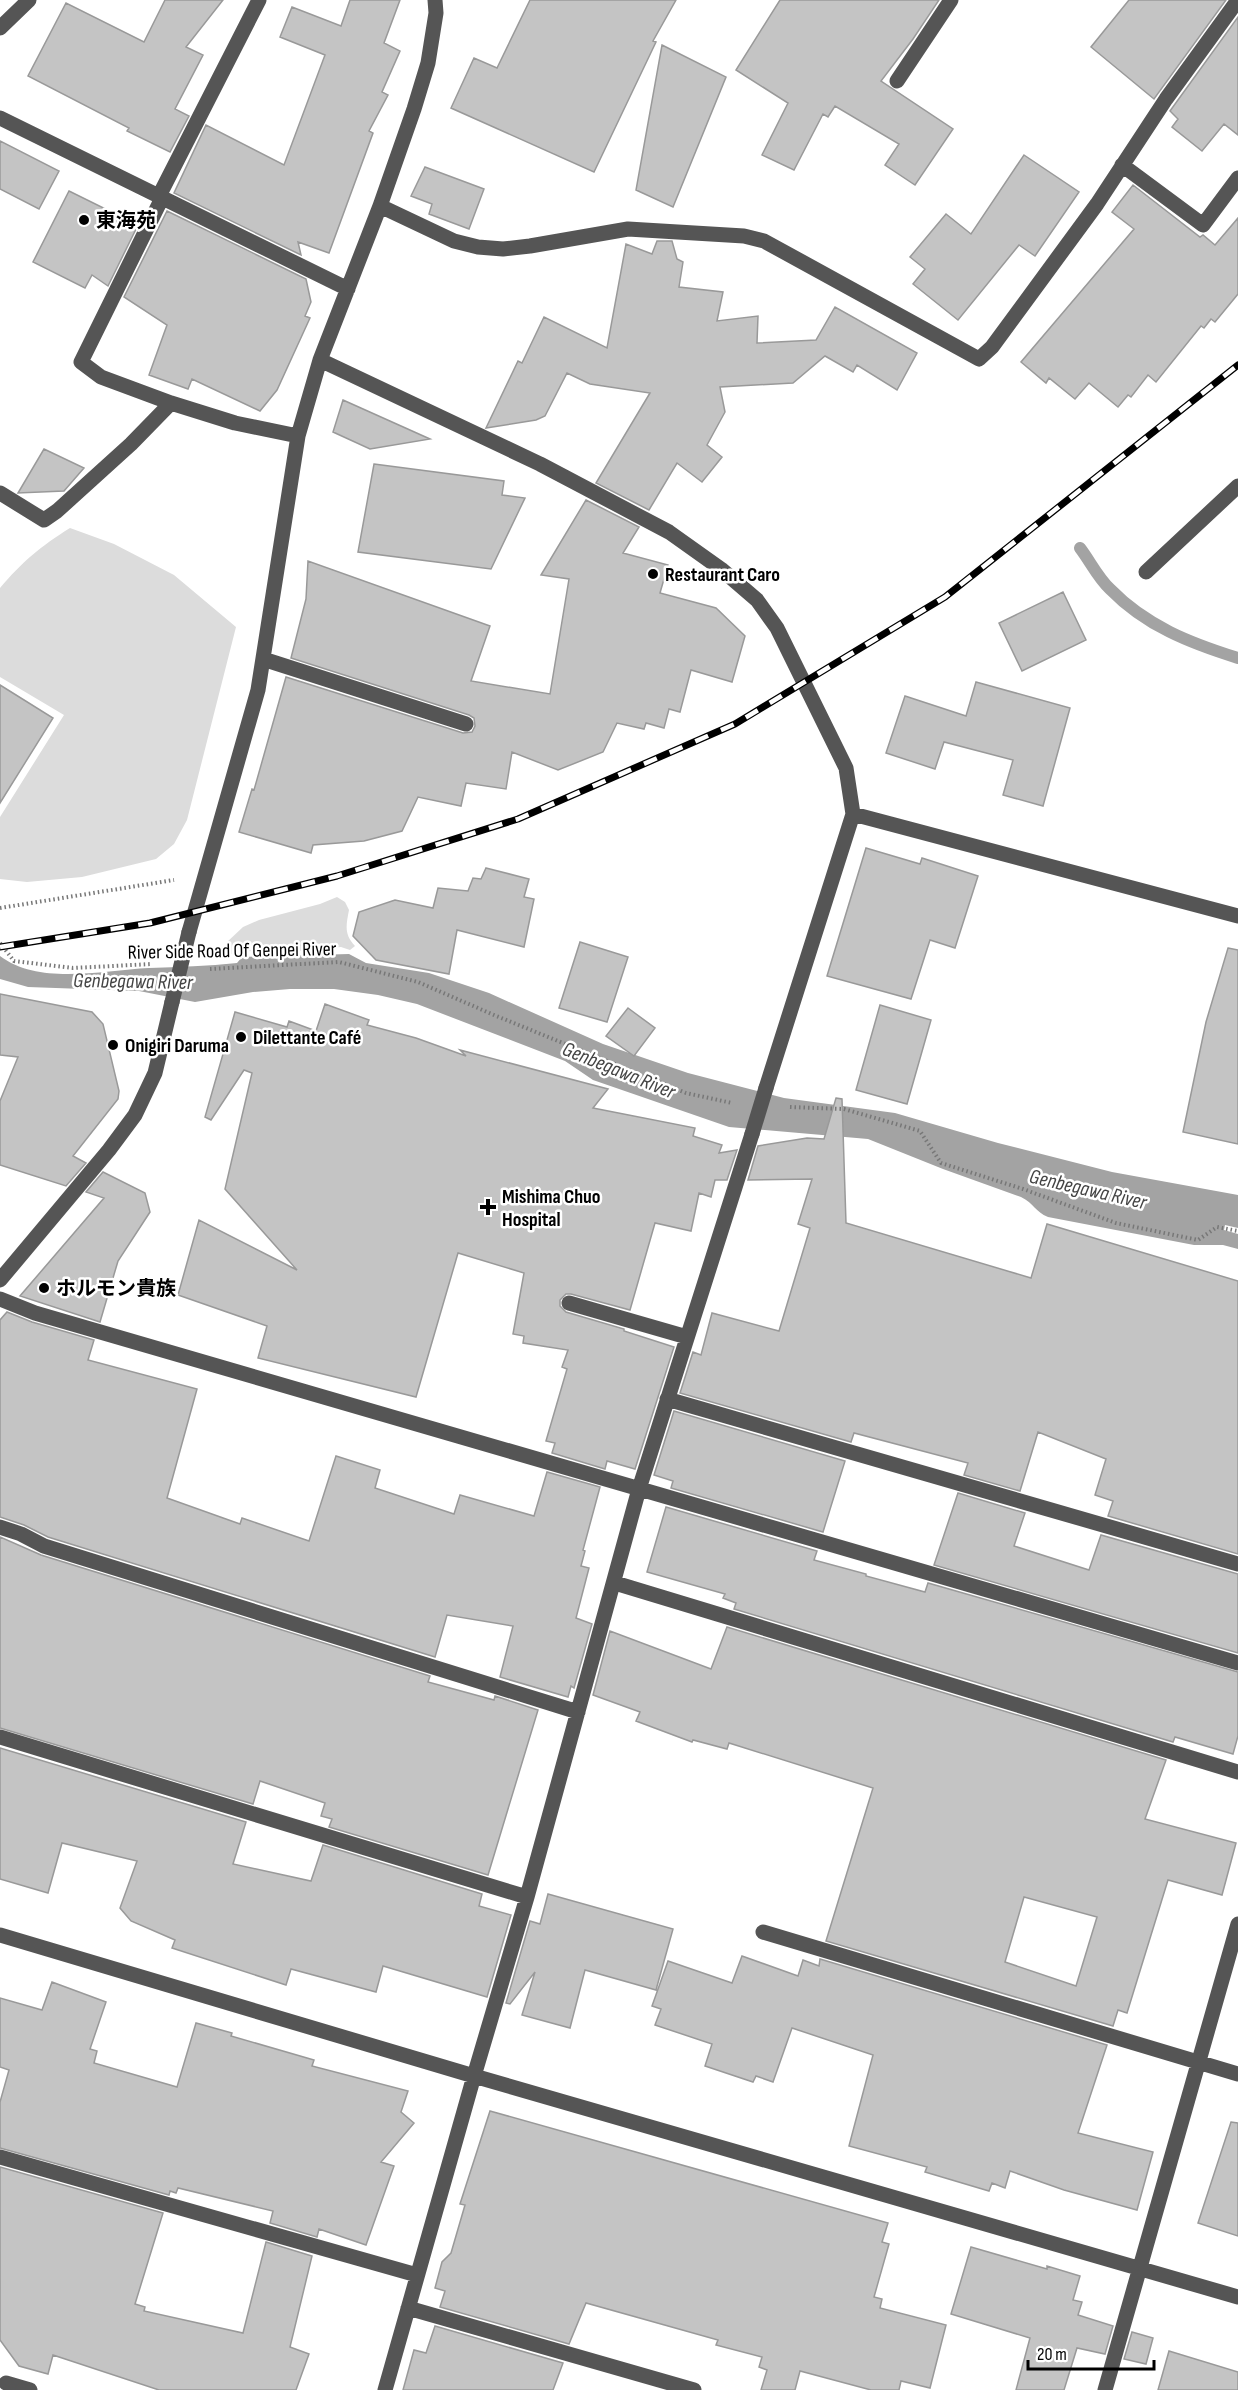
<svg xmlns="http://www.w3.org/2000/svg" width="1238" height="2390" font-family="'Sofia Sans Condensed','Noto Sans JP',sans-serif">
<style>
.green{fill:#dcdcdc}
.water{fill:#a3a3a3}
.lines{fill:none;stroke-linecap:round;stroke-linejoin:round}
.stream{stroke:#a3a3a3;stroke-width:12}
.building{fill:#c4c4c4;stroke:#999;stroke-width:1.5;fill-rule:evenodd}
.path{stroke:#777;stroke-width:4;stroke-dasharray:1.5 3;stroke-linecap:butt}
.minor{stroke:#555;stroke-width:15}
.rail-casing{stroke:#000;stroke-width:7}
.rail{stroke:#fff;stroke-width:4.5;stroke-dasharray:14;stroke-linecap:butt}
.minor-bridge{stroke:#555;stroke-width:15}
.poi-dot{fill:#000;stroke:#fff;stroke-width:2}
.labels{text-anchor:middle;stroke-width:5;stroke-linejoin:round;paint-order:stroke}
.poi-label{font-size:20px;font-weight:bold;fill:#000;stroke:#fff;text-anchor:start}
.street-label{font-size:20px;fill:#000;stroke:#fff}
.water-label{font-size:21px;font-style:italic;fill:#444;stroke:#fff}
</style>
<rect width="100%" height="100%" fill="#fff"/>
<!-- green -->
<path class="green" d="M70,528L114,544L174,575L236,627L187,820L174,844L156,859L82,877L27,882L0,879V817L64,715L0,677V588C22,562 41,546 70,528Z
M337,897L345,902L349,910C346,926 344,934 355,946L350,950L341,947L287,952L241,951L231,954L227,951L226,943L243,927L259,920L320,904Z"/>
<!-- water -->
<path class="water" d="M349,954L366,963L429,973L489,993L603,1044L688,1073L784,1098L895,1113L998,1143L1112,1172L1238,1195V1228L1225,1225L1224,1230L1238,1234V1249L1223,1245H1194L1048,1217C1035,1212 1034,1203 1021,1197L943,1169L868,1139L729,1127L593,1080L565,1061L417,1004L378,995L334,989H290L253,992L195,1002L139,991L28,987L0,979V956C40,986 103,970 149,968C179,967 208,966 237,963L242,957Z"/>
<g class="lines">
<!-- stream -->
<path class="stream" d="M1080,548C1090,561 1098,578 1110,589C1146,626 1190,643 1238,658"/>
</g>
<!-- building -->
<path class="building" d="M165,0H223L186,47L203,55L175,109L189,116L170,152L127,131L129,128L28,76L66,3L144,42Z
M350,0H400L384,43L400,51L382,92L388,95L369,131L373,133L329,253L298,242L301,255L174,193L206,125L284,165L325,55L280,37L292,7L341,26Z
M530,0H676L653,41L656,42L594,172L451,108L474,58L497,68Z
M780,0H939L913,39L881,81L953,129L915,185L885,165L899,144L835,106L828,117L823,114L794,170L762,155L788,103L736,70Z
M1129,0H1226L1154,99L1091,47Z
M1238,17V135L1224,124L1202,151L1172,127L1178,119L1170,111Z
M662,45L726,77L673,207L636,190Z
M0,141L59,171L39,209L0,189Z
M1024,155L1079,192L1035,256L1019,245L958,320L913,284L925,269L910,257L946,214L971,234Z
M425,167L484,189L469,229L429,214L432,204L411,196Z
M1133,185L1200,237L1203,235L1215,245L1238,218V294L1215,322L1211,319L1204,328L1201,326L1156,382L1148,375L1131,397L1128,395L1118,407L1089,383L1075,399L1049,378L1046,383L1021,362L1134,229L1112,212Z
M69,191L138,225L108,286L92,275L85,288L33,262Z
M167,211L306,279L311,302L305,316L310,318L277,390L260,411L192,379L188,389L149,375L167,325L124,297Z
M657,241H672L677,259L683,262L679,287L723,292L717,321L758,316L757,343L816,340L835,307L917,353L897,390L857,365L853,372L825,356L793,383L720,387L725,412L707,445L722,457L702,482L677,463L649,510L596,483L650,393L590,384L567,373L545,416L536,420L486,428L518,361L522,363L544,317L607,348L626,244L652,254Z
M343,400L430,439L370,449L333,432Z
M44,449L84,468L64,491L18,493Z
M374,464L504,481L502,495L525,498L491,569L358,552Z
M586,500L639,527L623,553L668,565L660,593L716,608L745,636L732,682L691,670L680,712L669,709L664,728L646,723L644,729L617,723L603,752L558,770L512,752L506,789L466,783L461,806L418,797L402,831L364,841L313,845L311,853L239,832L252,789L254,790L286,677L463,733L472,732L475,726L474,718L469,715L291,658L306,599L308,561L490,626L471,681L550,694L569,579L541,575Z
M1063,592L1086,640L1022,671L999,623Z
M976,682L1070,708L1043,806L1003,795L1013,760L944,742L935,769L886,753L905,696L966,716Z
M0,685L53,718L0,803Z
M866,848L920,864L922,858L978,876L955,948L930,940L911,999L827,976Z
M486,868L529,879L524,897L534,899L524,947L457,930L449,974L376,960L353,936L359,912L395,900L433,908L438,888L468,891L473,878L481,879Z
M580,942L628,957L607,1022L559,1008Z
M1228,948L1238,950V1144L1183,1132L1206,1022Z
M0,994L92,1012L103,1024L119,1091L118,1099L73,1156L86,1163L66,1186L0,1165V1101L18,1057L0,1055Z
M325,1004L369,1020L367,1025L416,1038L466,1056L460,1050L608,1089L593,1108L695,1128L693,1136L722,1145L719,1153L737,1150L727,1180H715L711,1197L699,1193L691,1231L655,1223L630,1310L571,1294H566L560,1300V1306L566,1312L624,1329V1331L674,1347L635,1469L607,1461L605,1469L552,1453L555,1443L546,1441L567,1369L562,1367L568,1350L523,1343L524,1336L513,1334L524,1273L458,1253L416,1397L258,1358L267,1326L178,1295L199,1220L297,1270L225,1189L252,1073L244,1070L211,1120L205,1117L235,1012L287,1027L289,1021L316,1031Z
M880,1005L931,1020L907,1104L856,1090Z
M628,1008L655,1028L634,1056L606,1036Z
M836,1098L842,1099L846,1223L1031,1278L1047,1224L1238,1281V1554L1108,1516L1113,1501L1095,1495L1106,1459L1038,1432L1020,1491L964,1475L968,1463L854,1433L851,1442L680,1393L693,1352L701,1355L712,1313L779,1331L810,1228L798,1224L812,1179L748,1180L758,1146L807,1138L824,1139Z
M103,1172L145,1193L150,1212L118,1261L100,1322L20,1296L104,1198L86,1192Z
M7,1312L32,1322L94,1340L88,1360L197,1389L167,1498L240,1524L242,1518L309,1541L336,1456L380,1470L375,1488L454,1514L460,1495L534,1516L547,1472L600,1487L583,1550L585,1551L581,1566L589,1568L576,1618L592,1624L574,1688L571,1686L568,1697L500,1677L513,1626L447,1615L435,1657L48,1537L24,1525L0,1517V1320Z
M674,1411L845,1461L823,1532L671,1488L673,1481L654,1475Z
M958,1493L1025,1513L1014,1546L1089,1570L1101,1535L1238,1574V1653L934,1565Z
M666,1507L817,1551L814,1560L866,1574V1576L925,1592L928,1583L1238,1672V1736L1233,1754L1175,1737L1173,1742L734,1609L736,1603L723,1598L725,1594L647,1572Z
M0,1537L41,1555L430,1676L428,1682L494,1700L495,1696L538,1710L488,1875L329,1827L332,1819L321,1816L325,1803L260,1781L253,1804L0,1728Z
M727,1627L1166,1760L1145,1819L1236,1843L1222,1895L1168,1880L1127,2013L1118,2010L1113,2026L826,1941L873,1788L729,1743L727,1749L693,1740L692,1742L636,1721L640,1712L593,1695L610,1631L711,1669ZM1024,1897L1097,1917L1076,1986L1005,1962Z
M0,1748L246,1822L233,1864L311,1881L323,1845L482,1894L479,1906L511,1915L487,1997L383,1966L376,1992L291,1969L286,1985L172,1948L175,1940L131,1921L120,1908L137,1861L62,1843L48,1893L0,1879Z
M548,1894L673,1929L656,1990L585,1970L570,2028L522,2015L535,1972L510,2004L506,2003L530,1921L540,1924Z
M742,1956L798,1976L803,1960L819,1966L820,1959L1107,2045L1078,2133L1153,2152L1137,2210L1064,2190L1010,2171L1005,2188L992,2183L989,2191L925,2172L927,2167L849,2146L873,2055L792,2028L773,2082L756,2076L753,2082L705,2066L712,2044L655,2025L661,2009L652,2006L668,1961L732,1983Z
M52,1982L106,2002L90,2049L97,2051L94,2063L177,2087L196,2023L232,2033L231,2036L314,2060L312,2066L408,2091L401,2112L414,2123L381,2162L394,2166L366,2245L319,2229L317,2237L270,2223L273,2211L178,2188L176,2193L170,2191L169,2195L0,2148V2102L9,2070L0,2067V1998L42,2010Z
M490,2111L888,2223L882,2242L889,2244L874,2297L882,2299L880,2308L946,2325L930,2388L901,2381L899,2390H871L800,2371L795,2390H761L767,2370L759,2367L762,2357L716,2345L718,2340L586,2303L569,2344L440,2307L445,2291L435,2288L442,2262L451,2253L465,2205L460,2204Z
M1231,2122L1238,2123V2236L1198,2223Z
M0,2167L163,2213L135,2304L145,2307L144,2311L243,2333L266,2242L312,2256L290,2347L309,2354L296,2390H159L53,2355L48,2374L19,2366L0,2340Z
M971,2247L1047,2269V2266L1080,2276L1073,2300L1082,2302L1078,2315L1113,2326L1105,2354L1077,2348L1064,2390H1016L1030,2338L951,2314Z
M435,2326L563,2363L553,2390H403L414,2350L426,2353Z
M1132,2332L1153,2338L1146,2364L1124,2359Z
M1169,2351L1238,2372V2390H1158Z"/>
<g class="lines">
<!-- path -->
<path class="path" d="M0,908L174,880
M0,943L14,961L73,968L152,964
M210,969L339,962L418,982L494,1015L686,1093L732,1103
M790,1107L844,1109L920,1131L941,1163L1023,1189L1116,1223L1198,1240L1217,1227L1238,1231"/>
<!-- minor -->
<path class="minor" d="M0,28L29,0
M897,81L951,0
M0,118L348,289
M1122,165L1203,225L1238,178
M159,196L259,0
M162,198L81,362L101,377L171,403
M380,206L454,241L478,247L503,249L530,246L628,229L744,236L764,241L979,359L992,347L1097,204L1166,99L1238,0
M320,360L540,464L669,532L721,569L757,600L777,628L846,768L853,814L766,1088
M0,493L44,520L57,511L131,444L171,403L235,423L298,436
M1146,572L1238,486
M263,659L466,724
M853,814L1238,916
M189,932L258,690L298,436L320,360L380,206L414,109L428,63L436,13L435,0
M0,1280L109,1150L135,1115L155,1073L172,1002
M0,1299L35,1313L1238,1663
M569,1303L687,1337
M667,1399L1238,1564
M0,1527L21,1534L44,1546L578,1712
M615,1583L1238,1772
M0,1737L527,1897
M763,1932L1238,2074
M0,1935L474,2076L1238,2297
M0,2157L417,2275
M408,2308L694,2390
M6,2383L30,2390
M385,2390L474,2076L527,1897L639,1489L752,1134
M1105,2390L1238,1924"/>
<!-- rail casing -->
<g class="rail-casing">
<path id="rail" d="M0,947L150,923L337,876L518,819L735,724L945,597L1238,365"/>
</g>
<!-- rail -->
<use href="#rail" class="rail"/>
<!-- minor-bridge -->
<path class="minor-bridge" d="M172,1002L189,932
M752,1134L766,1088"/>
</g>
<!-- markers -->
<g class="poi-dot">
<circle cx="84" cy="220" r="6"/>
<circle cx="653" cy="574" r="6"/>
<circle cx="241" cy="1037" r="6"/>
<circle cx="113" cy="1045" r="6"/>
<path d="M485 1198h6v6h6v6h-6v6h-6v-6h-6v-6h6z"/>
<circle cx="44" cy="1288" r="6"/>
</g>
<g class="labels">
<!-- poi labels -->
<g class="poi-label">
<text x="96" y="227">東海苑</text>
<text x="665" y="581">Restaurant Caro</text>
<text x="253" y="1044">Dilettante Café</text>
<text x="125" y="1052">Onigiri Daruma</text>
<text x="502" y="1203">Mishima Chuo<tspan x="502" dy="23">Hospital</tspan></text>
<text x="56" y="1295">ホルモン貴族</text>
</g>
<!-- street labels -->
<g class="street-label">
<text transform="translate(232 950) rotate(-1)" y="7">River Side Road Of Genpei River</text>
</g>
<!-- water labels -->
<g class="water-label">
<text transform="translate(133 981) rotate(1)" y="7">Genbegawa River</text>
<text transform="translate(619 1070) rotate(22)" y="7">Genbegawa River</text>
<text transform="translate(1088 1189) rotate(13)" y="7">Genbegawa River</text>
</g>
</g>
<!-- scale -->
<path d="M1028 2360v9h126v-9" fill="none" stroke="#000000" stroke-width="3"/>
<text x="1037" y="2360" font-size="18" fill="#000000" stroke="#ffffff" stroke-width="4.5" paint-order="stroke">20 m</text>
</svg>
